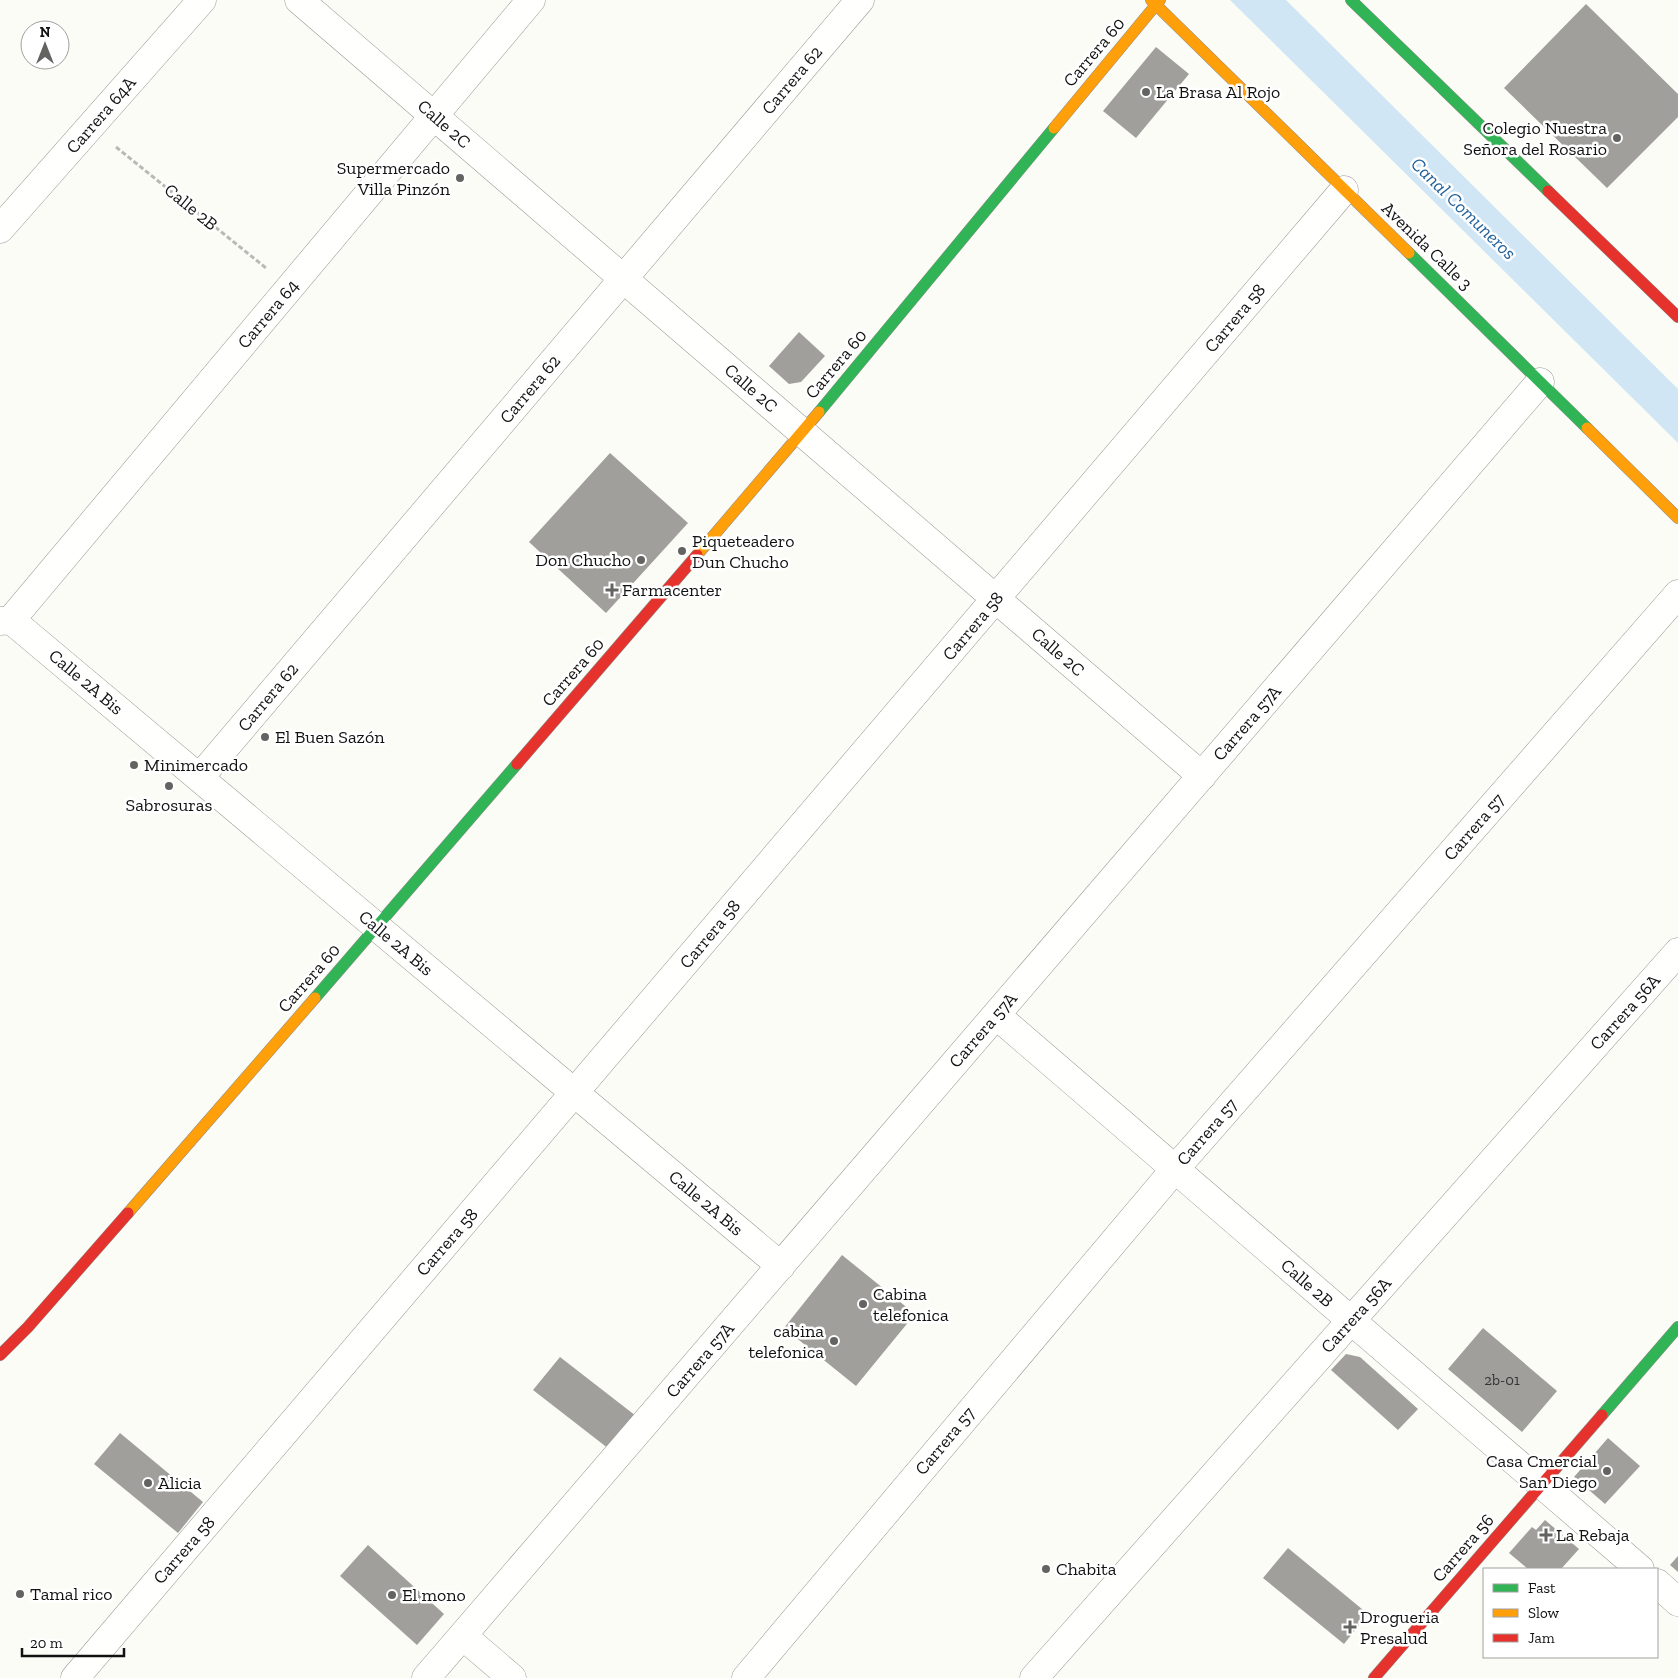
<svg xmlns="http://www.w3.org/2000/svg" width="1678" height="1678" font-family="'Zilla Slab',serif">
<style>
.water{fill:#d0e6f4}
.building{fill:#a09f9c}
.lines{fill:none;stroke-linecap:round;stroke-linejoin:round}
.street-casing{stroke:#979795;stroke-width:29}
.fast-casing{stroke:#8d8d8b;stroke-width:12}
.slow-casing{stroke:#8d8d8b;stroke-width:12}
.jam-casing{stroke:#8d8d8b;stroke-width:12}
.path{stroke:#b9b9b8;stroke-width:3;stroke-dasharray:5 2.5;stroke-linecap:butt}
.street{stroke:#fffffe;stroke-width:28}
.fast{stroke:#30b455;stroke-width:11}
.slow{stroke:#ff9f0a;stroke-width:11}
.jam{stroke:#e5322d;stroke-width:11}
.poi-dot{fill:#636362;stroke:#fff;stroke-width:2}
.labels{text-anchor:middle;stroke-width:5;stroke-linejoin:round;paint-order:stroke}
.number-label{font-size:15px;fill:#353434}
.street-label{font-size:18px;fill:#111;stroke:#fff}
.poi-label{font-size:18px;fill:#111;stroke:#fff;text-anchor:start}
.water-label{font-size:19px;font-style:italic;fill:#22619a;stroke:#fff}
</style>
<rect width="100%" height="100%" fill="#fcfcf7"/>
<!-- water -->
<path class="water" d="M1230,0H1286L1678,389V443Z"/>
<!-- building -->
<path class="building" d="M1586,4L1678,94V117L1607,188L1504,88Z
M1156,47L1189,74L1136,138L1103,111Z
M799,332L825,356L801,382L789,384L769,366Z
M610,453L688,523L606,613L529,542Z
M842,1255L915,1314L856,1386L784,1328Z
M1483,1328L1557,1391L1522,1432L1448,1369Z
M1346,1354L1360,1357L1418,1409L1398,1430L1331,1370Z
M560,1357L636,1416L609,1449L533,1390Z
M120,1433L203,1502L178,1533L94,1464Z
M1608,1438L1640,1466L1605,1504L1574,1477Z
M1545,1520L1579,1549L1561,1569H1528L1509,1553L1532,1527L1536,1530Z
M368,1545L444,1614L417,1645L340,1576Z
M1288,1548L1368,1614L1344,1644L1263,1578Z
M1678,1556V1572L1670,1565Z"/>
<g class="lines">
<!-- street casing -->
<g class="street-casing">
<path id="street" d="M299,0L1202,776
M0,229L202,0
M11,620L781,1266
M0,621L11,620L531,0
M200,777L860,0
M996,1015L1640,1569
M1657,1583L1678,1602
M463,1636L512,1678
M75,1678L1344,190
M426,1678L1540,382
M746,1678L1175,1169L1678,594
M1034,1678L1678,952"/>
</g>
<!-- fast casing -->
<g class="fast-casing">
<path id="fast" d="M1351,0L1548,191
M1409,253L1587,428
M819,412L1054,128
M315,998L517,764
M1602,1415L1678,1327"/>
</g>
<!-- slow casing -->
<g class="slow-casing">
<path id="slow" d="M1151,0L1409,253
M1054,128L1160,0
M1587,428L1678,518
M697,555L819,412
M128,1213L315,998"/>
</g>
<!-- jam casing -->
<g class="jam-casing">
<path id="jam" d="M1548,191L1678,317
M517,764L697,555
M0,1355L28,1327L128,1213
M1374,1678L1602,1415"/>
</g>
<!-- path -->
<path class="path" d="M116,147L266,268"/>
<!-- street -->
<use href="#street" class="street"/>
<!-- fast -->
<use href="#fast" class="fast"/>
<!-- slow -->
<use href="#slow" class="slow"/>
<!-- jam -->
<use href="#jam" class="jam"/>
</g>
<!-- markers -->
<g class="poi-dot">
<circle cx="1146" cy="92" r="5"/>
<circle cx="1617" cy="138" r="5"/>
<circle cx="460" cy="178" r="5"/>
<circle cx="682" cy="551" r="5"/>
<circle cx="641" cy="560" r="5"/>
<path d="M609.5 582.5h5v5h5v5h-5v5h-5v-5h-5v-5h5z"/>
<circle cx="265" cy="737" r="5"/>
<circle cx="134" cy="765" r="5"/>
<circle cx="169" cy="786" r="5"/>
<circle cx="863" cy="1304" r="5"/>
<circle cx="834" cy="1341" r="5"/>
<circle cx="1607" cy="1471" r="5"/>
<circle cx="148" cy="1483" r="5"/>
<path d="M1543.5 1527.5h5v5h5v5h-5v5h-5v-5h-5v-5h5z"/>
<circle cx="1046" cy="1569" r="5"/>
<circle cx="20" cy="1594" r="5"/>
<circle cx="392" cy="1595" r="5"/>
<path d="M1347.5 1619.5h5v5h5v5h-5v5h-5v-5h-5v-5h5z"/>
</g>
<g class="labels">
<!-- number labels -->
<g class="number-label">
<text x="1502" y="1385">2b-01</text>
</g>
<!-- street labels -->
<g class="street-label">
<text transform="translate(1094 52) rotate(-50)" y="6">Carrera 60</text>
<text transform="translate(792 80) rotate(-50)" y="6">Carrera 62</text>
<text transform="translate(101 115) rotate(-49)" y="6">Carrera 64A</text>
<text transform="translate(444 124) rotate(41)" y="6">Calle 2C</text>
<text transform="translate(191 207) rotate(39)" y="6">Calle 2B</text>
<text transform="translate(1427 246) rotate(44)" y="6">Avenida Calle 3</text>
<text transform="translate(268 314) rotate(-50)" y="6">Carrera 64</text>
<text transform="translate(1235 318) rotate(-50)" y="6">Carrera 58</text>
<text transform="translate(836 364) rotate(-50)" y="6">Carrera 60</text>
<text transform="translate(751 388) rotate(41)" y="6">Calle 2C</text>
<text transform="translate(530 389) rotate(-50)" y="6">Carrera 62</text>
<text transform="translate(973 626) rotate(-50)" y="6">Carrera 58</text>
<text transform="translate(1058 652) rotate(41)" y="6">Calle 2C</text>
<text transform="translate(573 672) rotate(-49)" y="6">Carrera 60</text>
<text transform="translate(86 682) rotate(40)" y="6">Calle 2A Bis</text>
<text transform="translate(268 697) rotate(-50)" y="6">Carrera 62</text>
<text transform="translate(1247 723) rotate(-49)" y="6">Carrera 57A</text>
<text transform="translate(1474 827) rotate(-49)" y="6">Carrera 57</text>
<text transform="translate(710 934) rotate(-50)" y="6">Carrera 58</text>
<text transform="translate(396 943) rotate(40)" y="6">Calle 2A Bis</text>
<text transform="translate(309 978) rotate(-49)" y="6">Carrera 60</text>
<text transform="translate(1625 1012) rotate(-48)" y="6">Carrera 56A</text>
<text transform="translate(983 1030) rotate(-49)" y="6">Carrera 57A</text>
<text transform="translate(1207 1132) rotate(-49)" y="6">Carrera 57</text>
<text transform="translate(706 1203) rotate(40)" y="6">Calle 2A Bis</text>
<text transform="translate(447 1242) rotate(-49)" y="6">Carrera 58</text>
<text transform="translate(1307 1283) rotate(41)" y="6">Calle 2B</text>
<text transform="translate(1356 1315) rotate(-48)" y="6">Carrera 56A</text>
<text transform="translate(700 1360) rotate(-49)" y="6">Carrera 57A</text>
<text transform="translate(945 1441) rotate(-50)" y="6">Carrera 57</text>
<text transform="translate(1463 1548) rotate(-49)" y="6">Carrera 56</text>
<text transform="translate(184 1550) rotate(-49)" y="6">Carrera 58</text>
</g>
<!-- poi labels -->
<g class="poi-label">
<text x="1156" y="98">La Brasa Al Rojo</text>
<text x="1607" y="134" text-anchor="end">Colegio Nuestra<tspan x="1607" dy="21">Señora del Rosario</tspan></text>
<text x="450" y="174" text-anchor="end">Supermercado<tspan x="450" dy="21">Villa Pinzón</tspan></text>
<text x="692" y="547">Piqueteadero<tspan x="692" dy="21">Dun Chucho</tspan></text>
<text x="631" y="566" text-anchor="end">Don Chucho</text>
<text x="622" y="596">Farmacenter</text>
<text x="275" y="743">El Buen Sazón</text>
<text x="144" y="771">Minimercado</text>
<text x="169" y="811" text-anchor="middle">Sabrosuras</text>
<text x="873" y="1300">Cabina<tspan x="873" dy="21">telefonica</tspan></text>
<text x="824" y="1337" text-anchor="end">cabina<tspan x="824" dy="21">telefonica</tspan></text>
<text x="1597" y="1467" text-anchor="end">Casa Cmercial<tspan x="1597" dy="21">San Diego</tspan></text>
<text x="158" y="1489">Alicia</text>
<text x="1556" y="1541">La Rebaja</text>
<text x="1056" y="1575">Chabita</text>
<text x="30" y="1600">Tamal rico</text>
<text x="402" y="1601">El mono</text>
<text x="1360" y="1623">Drogueria<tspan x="1360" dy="21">Presalud</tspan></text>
</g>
<!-- water labels -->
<g class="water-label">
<text transform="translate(1464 208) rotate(44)" y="7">Canal Comuneros</text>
</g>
</g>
<!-- legend -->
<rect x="1483" y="1568" width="175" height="90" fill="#ffffff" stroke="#a0a0a0"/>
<rect x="1493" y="1584" width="25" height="8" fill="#30b455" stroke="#a0a0a0"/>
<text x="1528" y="1593" font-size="15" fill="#111111">Fast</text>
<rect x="1493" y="1609" width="25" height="8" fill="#ff9f0a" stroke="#a0a0a0"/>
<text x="1528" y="1618" font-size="15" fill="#111111">Slow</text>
<rect x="1493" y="1634" width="25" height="8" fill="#e5322d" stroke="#a0a0a0"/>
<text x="1528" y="1643" font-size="15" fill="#111111">Jam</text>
<!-- north arrow -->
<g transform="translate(45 45)"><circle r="24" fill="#ffffff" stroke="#a0a0a0"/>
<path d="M0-4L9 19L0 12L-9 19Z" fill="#636362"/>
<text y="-8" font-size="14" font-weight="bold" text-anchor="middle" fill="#111111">N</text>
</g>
<!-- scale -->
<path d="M22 1648v8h102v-8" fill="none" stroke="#111111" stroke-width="2.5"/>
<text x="30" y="1648" font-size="15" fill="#111111" stroke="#ffffff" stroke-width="4" paint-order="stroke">20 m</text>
</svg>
